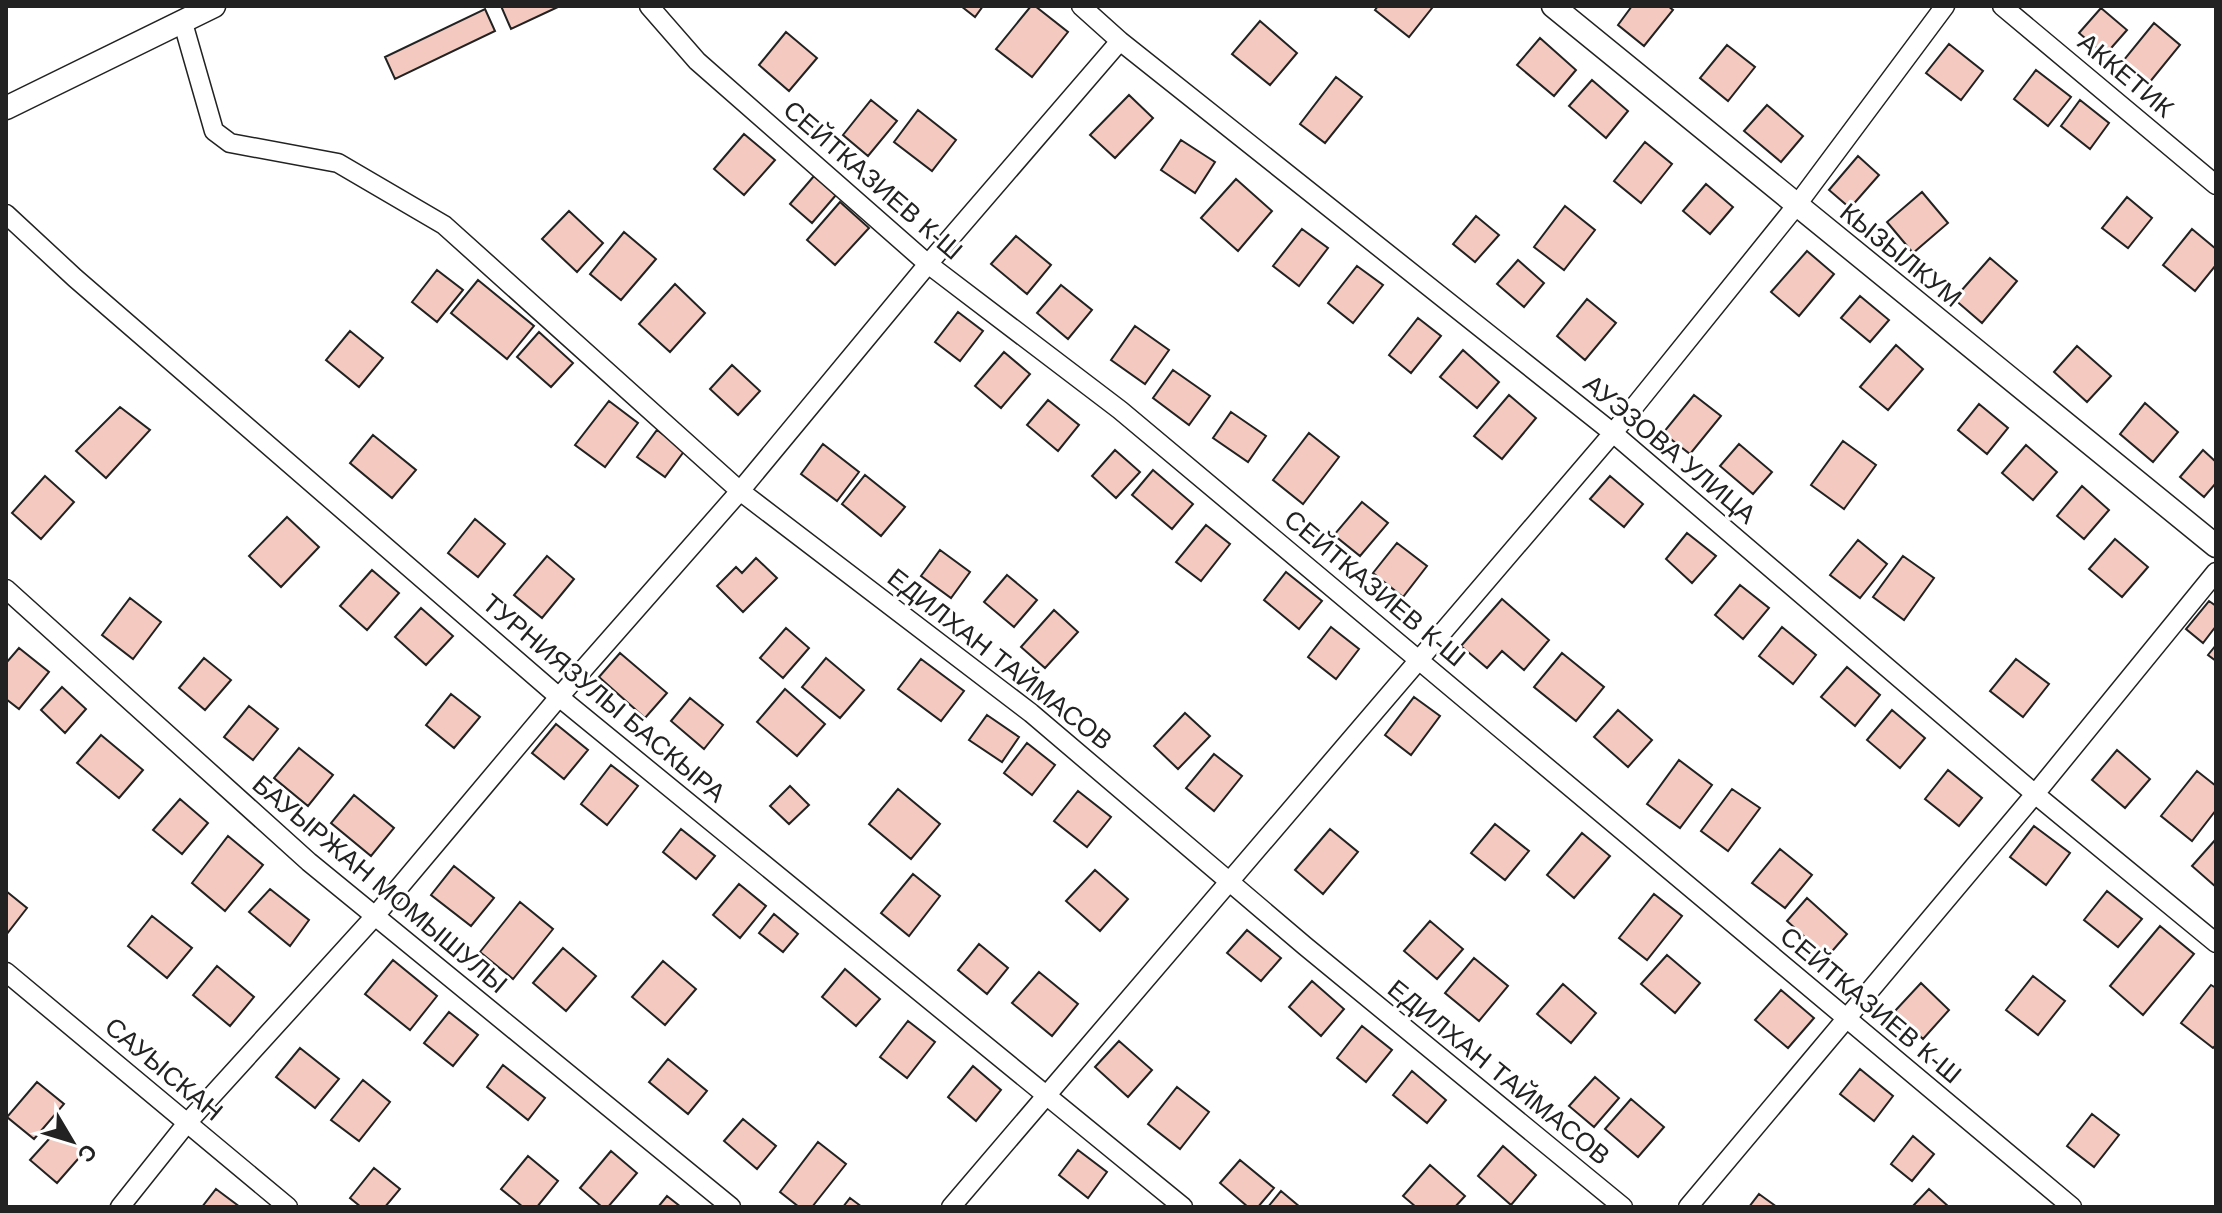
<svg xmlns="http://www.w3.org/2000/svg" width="2222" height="1213" font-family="Helvetica,sans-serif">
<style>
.building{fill:#f3c9c0;stroke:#222;stroke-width:2}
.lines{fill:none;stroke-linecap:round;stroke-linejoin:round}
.minor-casing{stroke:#222;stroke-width:21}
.tertiary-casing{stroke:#222;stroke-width:25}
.minor{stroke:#fff;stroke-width:18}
.tertiary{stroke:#fff;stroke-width:22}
.labels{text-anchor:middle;stroke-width:6;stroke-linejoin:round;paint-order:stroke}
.street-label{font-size:26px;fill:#222;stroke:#fff}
</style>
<rect width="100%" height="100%" fill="#fff"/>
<!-- building -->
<path class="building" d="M501,6H560L511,29Z
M961,6H983L975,17Z
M1031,6H1035L1068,32L1032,77L996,49Z
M1378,6H1429L1432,8L1409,37L1375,10Z
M1632,6H1668L1673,10L1644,46L1618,25Z
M2101,8L2127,30L2105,55L2079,33Z
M485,9L495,31L395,79L385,57Z
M1260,21L1297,53L1270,85L1232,54Z
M2154,23L2180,45L2149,83L2123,61Z
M786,32L817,58L789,91L759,65Z
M1540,38L1576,70L1554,96L1517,65Z
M1949,44L1983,71L1961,100L1926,73Z
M1727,45L1755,67L1728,101L1700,78Z
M2036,70L2071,97L2048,126L2014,99Z
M1336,77L1362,97L1325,143L1300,124Z
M1592,80L1628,111L1606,138L1569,106Z
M1129,95L1153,118L1115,158L1090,135Z
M871,100L897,121L868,156L843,135Z
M2080,100L2109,123L2090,149L2061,126Z
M1767,105L1803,136L1781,162L1744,131Z
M918,110L956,140L932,171L894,142Z
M744,134L775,160L744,195L714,169Z
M1181,140L1215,162L1195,193L1161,170Z
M1645,142L1672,164L1641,203L1614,181Z
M1858,156L1879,175L1850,208L1829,190Z
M814,176L836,195L812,223L790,204Z
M1236,179L1272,211L1238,251L1201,218Z
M1706,184L1733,207L1710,234L1683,211Z
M1922,192L1948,223L1913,253L1887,222Z
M2127,197L2152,218L2128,248L2102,228Z
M840,202L869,228L835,265L807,240Z
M1565,206L1595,230L1564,270L1534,247Z
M569,211L603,243L577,272L542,239Z
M1476,216L1499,235L1475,262L1453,244Z
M1302,229L1328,248L1299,286L1273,266Z
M2192,229L2216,249V265L2195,291L2163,265Z
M624,232L656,259L621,300L590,274Z
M1016,236L1051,265L1027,294L991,264Z
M1807,251L1834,274L1799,316L1771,292Z
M1990,258L2017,281L1982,323L1954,299Z
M1518,260L1544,283L1524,307L1497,284Z
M1357,266L1383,285L1353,323L1328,303Z
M437,270L463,290L437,322L412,302Z
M478,280L534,326L507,359L451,313Z
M675,284L705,313L670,352L639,324Z
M1061,285L1092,310L1068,339L1037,313Z
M1860,296L1889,320L1870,342L1841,318Z
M1587,299L1616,323L1585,360L1557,336Z
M958,312L983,331L960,361L935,342Z
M1418,318L1441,336L1411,373L1389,355Z
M1135,326L1169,350L1145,384L1111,360Z
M350,331L383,358L359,387L326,360Z
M539,332L573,363L551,387L517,357Z
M1896,345L1923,369L1888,410L1860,387Z
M2077,346L2111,376L2087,402L2054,372Z
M1463,350L1499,382L1477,408L1440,377Z
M1004,352L1030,374L1001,408L975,386Z
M732,365L760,391L738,415L710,389Z
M1173,370L1210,396L1189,425L1153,398Z
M1509,395L1536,418L1502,459L1474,436Z
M1694,395L1721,416L1690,454L1663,433Z
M1048,400L1079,425L1058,451L1027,425Z
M609,401L638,423L605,467L575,445Z
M2145,403L2178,432L2153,462L2120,434Z
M1979,404L2008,428L1987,454L1958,430Z
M120,407L150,430L106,478L76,451Z
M1231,412L1266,436L1248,462L1213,438Z
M657,430L685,450L665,477L637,457Z
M1309,433L1339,457L1303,504L1273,480Z
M373,435L416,470L392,498L350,463Z
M1843,441L1876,465L1844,509L1811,485Z
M823,444L859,472L837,501L801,474Z
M1739,444L1772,472L1753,494L1720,466Z
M2026,445L2057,472L2033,500L2002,473Z
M1115,450L1140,472L1116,498L1092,476Z
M2203,450L2216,462V483L2204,497L2180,477Z
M1153,470L1193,504L1172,529L1132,495Z
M865,475L905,507L881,536L842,504Z
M45,476L74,502L41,539L12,513Z
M1610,476L1643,504L1624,527L1590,499Z
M2082,486L2109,510L2084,539L2057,516Z
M1362,502L1388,523L1360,556L1334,535Z
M287,517L319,547L281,587L249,556Z
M475,519L505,544L478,577L448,553Z
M1206,525L1230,544L1201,581L1176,562Z
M1687,533L1716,556L1692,583L1666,559Z
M2115,539L2148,567L2122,597L2089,569Z
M1858,540L1887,564L1860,598L1830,575Z
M1397,543L1427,566L1403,597L1373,573Z
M940,550L970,572L951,598L921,576Z
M547,556L574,579L542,618L514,595Z
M1903,556L1934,578L1904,620L1873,597Z
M756,558L777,578L743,612L717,586L736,567L742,573Z
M372,570L399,593L367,630L340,606Z
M1286,572L1322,601L1299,629L1264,600Z
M1007,575L1037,600L1014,627L984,602Z
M1740,585L1769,608L1743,639L1715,615Z
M130,598L161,622L133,659L102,635Z
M1502,599L1549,640L1524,670L1502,651L1487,668L1461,646Z
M2209,601L2216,606V626L2203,643L2186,629Z
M421,608L453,636L426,665L395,637Z
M1054,610L1078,632L1045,668L1021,647Z
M1331,627L1359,649L1336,679L1308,657Z
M1782,627L1816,655L1793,684L1759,656Z
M786,628L809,648L783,678L760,658Z
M2216,645V661L2208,655Z
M19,648L49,672L19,709L6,699V663Z
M620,653L667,693L645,718L599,677Z
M1562,653L1604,687L1576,721L1534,687Z
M204,658L231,680L205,710L179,688Z
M826,658L864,690L840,718L802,687Z
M921,659L964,691L941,721L898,689Z
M2016,659L2049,684L2023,717L1990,691Z
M1847,667L1880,695L1855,726L1821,697Z
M62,687L86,709L65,733L41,710Z
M785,689L825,724L797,756L757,722Z
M451,694L480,717L454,748L426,725Z
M1414,697L1440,716L1411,755L1385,735Z
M690,698L723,725L704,749L671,721Z
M249,706L278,729L253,760L224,737Z
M1618,710L1652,740L1628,767L1594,737Z
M1892,710L1925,738L1900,768L1867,740Z
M1185,713L1210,736L1178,769L1154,746Z
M987,715L1019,737L1002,762L969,740Z
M556,724L588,750L564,779L532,753Z
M101,735L143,770L119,798L77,763Z
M1027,743L1055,765L1032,795L1004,773Z
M299,748L333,775L308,806L274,778Z
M2117,750L2150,779L2125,808L2092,780Z
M1214,754L1242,776L1214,811L1186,788Z
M1679,760L1712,785L1680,828L1647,804Z
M611,765L638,786L607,825L581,804Z
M1948,770L1982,798L1959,826L1925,799Z
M2197,771L2216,786V810L2192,841L2161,816Z
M790,786L809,805L789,824L770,806Z
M898,789L940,824L911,859L869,824Z
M1732,789L1760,808L1728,851L1701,831Z
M1078,791L1111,817L1087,847L1054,821Z
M354,795L394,828L371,856L331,823Z
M180,799L208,823L182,854L153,830Z
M1495,824L1529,851L1505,880L1471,853Z
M2034,826L2070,853L2046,885L2010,857Z
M681,829L715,856L696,879L663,852Z
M1330,829L1358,852L1323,894L1295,870Z
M1582,833L1610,856L1574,898L1547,875Z
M228,836L263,865L225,911L192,883Z
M2216,839V887L2192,866Z
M1780,849L1812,875L1785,908L1752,883Z
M454,866L494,898L471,926L431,895Z
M1095,870L1128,899L1100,931L1066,901Z
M913,874L940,896L909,936L881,913Z
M739,884L766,906L740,938L713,915Z
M270,889L309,920L290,946L249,912Z
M6,891L27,908L6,935Z
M2107,891L2142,919L2118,947L2084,920Z
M1654,894L1682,916L1647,960L1619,938Z
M1807,898L1847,934L1827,957L1787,921Z
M520,902L553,929L513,979L480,952Z
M774,914L798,934L783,952L759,933Z
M152,916L192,948L167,978L128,946Z
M1430,921L1463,949L1437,979L1404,951Z
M2160,926L2194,954L2143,1015L2110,986Z
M1247,930L1281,958L1261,981L1227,953Z
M979,944L1008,968L987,994L958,970Z
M563,948L596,976L566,1011L533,983Z
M1667,955L1700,983L1675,1013L1641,984Z
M1474,958L1508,986L1479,1021L1445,993Z
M393,960L437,996L410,1030L365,994Z
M663,961L696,989L665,1025L632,997Z
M217,966L254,997L230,1026L193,995Z
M845,969L880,999L856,1026L822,997Z
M1039,972L1078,1004L1052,1036L1012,1003Z
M2033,976L2065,1001L2038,1035L2006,1010Z
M1312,981L1344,1009L1321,1036L1289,1007Z
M1921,983L1949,1010L1923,1039L1894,1012Z
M1563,984L1596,1013L1571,1043L1537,1014Z
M2211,985L2216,988V1045L2213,1048L2181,1023Z
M1781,990L1814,1018L1788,1048L1755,1020Z
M449,1012L478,1035L453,1066L424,1043Z
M908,1021L935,1042L907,1078L880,1057Z
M1362,1026L1392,1050L1366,1082L1337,1058Z
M1119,1041L1152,1070L1128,1097L1095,1067Z
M300,1048L339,1079L315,1108L276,1077Z
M668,1059L707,1091L688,1114L649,1082Z
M503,1065L545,1098L528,1120L487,1087Z
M973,1066L1001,1090L976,1121L948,1097Z
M1860,1069L1893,1096L1874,1121L1840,1094Z
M1412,1071L1446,1100L1427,1123L1393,1095Z
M1595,1077L1619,1098L1594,1127L1569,1106Z
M363,1080L390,1102L359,1141L331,1120Z
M37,1082L64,1104L34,1139L7,1117Z
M1177,1087L1209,1112L1180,1149L1148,1124Z
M1631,1099L1664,1127L1638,1157L1605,1129Z
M2092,1114L2119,1135L2094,1167L2067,1146Z
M743,1119L776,1146L757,1169L724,1141Z
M59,1128L85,1151L57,1183L30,1160Z
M1913,1136L1934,1154L1912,1181L1891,1164Z
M818,1142L846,1164L812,1207H799L780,1192Z
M1503,1146L1536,1175L1511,1205L1478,1176Z
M1078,1150L1107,1172L1088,1198L1059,1175Z
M611,1151L637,1173L608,1207H602L580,1188Z
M528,1156L558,1181L537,1207H523L501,1189Z
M1240,1160L1274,1188L1258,1207H1248L1220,1183Z
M1430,1165L1465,1196L1455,1207H1416L1403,1196Z
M374,1168L400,1189L385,1207H361L350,1198Z
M216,1189L240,1207H202Z
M1929,1189L1949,1207H1912Z
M1281,1191L1300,1207H1268Z
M1759,1194L1777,1207H1749Z
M667,1196L681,1207H658Z
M850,1198L862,1207H843Z"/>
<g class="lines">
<!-- minor casing -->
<g class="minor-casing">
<path id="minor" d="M649,6L697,61L928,264L1120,410L2072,1207
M1081,6L1120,41L1613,433L2035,794L2216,943
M2002,6L2216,185
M183,23L214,131L230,143L338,163L444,225L740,491L1031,713L1305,946L1623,1207
M6,214L75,278L559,697L1183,1207
M6,589L309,862L731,1207
M6,972L288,1207
M120,1207L187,1123L375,916L559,697L740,491L928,264L1120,41
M951,1207L1613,433L1796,206L1945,6
M1688,1207L2035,794L2216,572"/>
</g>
<!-- tertiary casing -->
<g class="tertiary-casing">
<path id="tertiary" d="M1553,6L2216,546
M6,108L214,6"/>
</g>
<!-- minor -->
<use href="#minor" class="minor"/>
<!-- tertiary -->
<use href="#tertiary" class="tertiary"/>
</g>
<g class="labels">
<!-- street labels -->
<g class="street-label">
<text transform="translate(2126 75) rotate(40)" y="9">АККЕТИК</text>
<text transform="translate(873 180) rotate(41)" y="9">СЕЙТКАЗИЕВ К-Ш</text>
<text transform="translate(1901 255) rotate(39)" y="9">КЫЗЫЛКУМ</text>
<text transform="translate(1670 449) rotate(40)" y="9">АУЭЗОВА УЛИЦА</text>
<text transform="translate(1375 588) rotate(40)" y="9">СЕЙТКАЗИЕВ К-Ш</text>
<text transform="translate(1000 659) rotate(38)" y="9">ЕДИЛХАН ТАЙМАСОВ</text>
<text transform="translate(604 698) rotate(40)" y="9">ТУРНИЯЗУЛЫ БАСКЫРА</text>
<text transform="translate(380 884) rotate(40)" y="9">БАУЫРЖАН МОМЫШУЛЫ</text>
<text transform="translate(1871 1005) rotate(40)" y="9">СЕЙТКАЗИЕВ К-Ш</text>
<text transform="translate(164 1069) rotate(40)" y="9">САУЫСКАН</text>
<text transform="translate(1499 1072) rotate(39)" y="9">ЕДИЛХАН ТАЙМАСОВ</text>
</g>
</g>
<!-- border -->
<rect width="2222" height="1213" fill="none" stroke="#222222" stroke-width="16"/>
<!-- north arrow -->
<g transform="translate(72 1141) rotate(128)" stroke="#ffffff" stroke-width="6" paint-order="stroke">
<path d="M0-6L14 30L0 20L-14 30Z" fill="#222222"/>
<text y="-12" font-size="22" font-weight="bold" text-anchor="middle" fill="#222222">С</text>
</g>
</svg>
